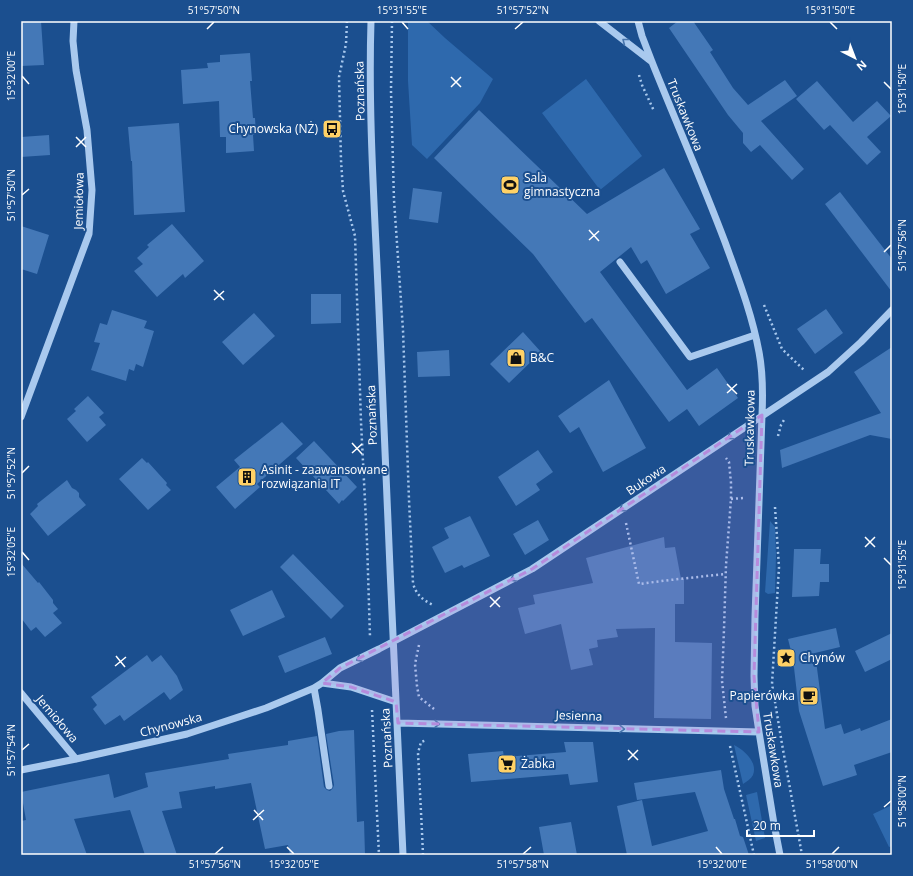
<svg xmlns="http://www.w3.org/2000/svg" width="913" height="876" font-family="'Open Sans',sans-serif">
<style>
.green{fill:#2e69ad}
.building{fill:#4478b7}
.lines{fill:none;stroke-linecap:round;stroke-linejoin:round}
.path{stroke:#a9c9ee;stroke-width:2.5;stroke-dasharray:2 3;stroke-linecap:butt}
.minor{stroke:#a9c9ee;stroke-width:7}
.oneway{stroke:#4674ac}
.marked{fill:#b68bdc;fill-opacity:0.2;stroke:#b68bdc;stroke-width:3;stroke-dasharray:8 5;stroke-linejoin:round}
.ticks{fill:none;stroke:#fff;stroke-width:1.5}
.labels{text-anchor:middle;stroke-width:4;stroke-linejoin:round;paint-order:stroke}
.street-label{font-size:12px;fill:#fff;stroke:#1b4f8f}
.poi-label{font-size:12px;fill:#fff;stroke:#1b4f8f;text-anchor:start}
.neatline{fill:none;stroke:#fff;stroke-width:1.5}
.ticks-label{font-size:10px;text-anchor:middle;fill:#fff}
</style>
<rect width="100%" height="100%" fill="#1b4f8f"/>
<!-- green -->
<path class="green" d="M408,21H427L445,38L493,79L480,103L427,159L412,145L408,81Z
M586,79L642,156L600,190L542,113Z
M770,521L775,527L776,555L775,593L768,594L765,592Z
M734,745C744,750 758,762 753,775C751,779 747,781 743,784Z
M757,792L765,838L756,841L746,795Z
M892,805V846L889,847L873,814Z"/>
<!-- building -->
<path class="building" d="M21,21H41L44,65L21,66Z
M678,21H693L713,50L710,52L733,88L748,105L785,80L797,96L761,121L804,169L792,180L760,145L751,152L743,143V133L728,115L669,28Z
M250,53L252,81H250L253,118H255L256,135H253L254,151L226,153V137H220L219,101L183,104L181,70L208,68L207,63L220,62V55Z
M817,81L853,122L877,101L891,116L867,137L881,152L867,165L830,125L824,130L796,99Z
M479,110L587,214L664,168L700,229L690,234L710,268L666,294L647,260L641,264L631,247L600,272L687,390L717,368L738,398L699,426L687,409L669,422L592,318L585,323L533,254L434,158Z
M179,123L185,212L134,215L132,161H131L128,127Z
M49,135L50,155L21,157V137Z
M413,188L442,192L438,223L409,219Z
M840,192L892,259V292L825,204Z
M172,224L204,261L185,278L183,274L157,297L134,271L143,264L137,258L149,247L147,245Z
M21,226L49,235L37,274L21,269Z
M311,294H341V323L311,324Z
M826,309L843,333L815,354L797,329Z
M112,310L147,321L144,328L154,331L143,367L136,364L134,371L129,369L126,381L91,370L100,343L94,342L100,323L107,325Z
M254,313L275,336L243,365L222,342Z
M523,332L541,352L509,383L490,364Z
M892,347V439L870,435L782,468L780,450L881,413L854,372Z
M449,350L450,376L418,377L417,352Z
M609,380L646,448L603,472L579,427L570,433L558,416Z
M88,396L104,413L99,417L106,425L87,442L67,419L76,411L74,409Z
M282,422L303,444L257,484L260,487L235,509L216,487L240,467L234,460Z
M314,441L357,487L343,501L342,500L339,504L296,458Z
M538,450L553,472L536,484L540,490L516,506L498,477Z
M142,458L147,463L148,462L167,483L166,485L171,490L148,510L119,479Z
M67,480L72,488L76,490L79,493V497L86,505L48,536L30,514L38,506L37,504Z
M470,516L490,556L464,568L462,565L445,573L432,547L449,538L444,528Z
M538,520L549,540L525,555L513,534Z
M664,537L665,548L675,547L681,579H684V604H675V642L712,643L711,719L654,718L655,628L616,629L618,637L597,640L598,647L589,649L593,665L571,670L561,624L525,634L518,608L535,604L533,595L593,583L586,558Z
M794,549H821L820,564H829V582H820L819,596L792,597Z
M293,554L344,606L331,619L280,567Z
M21,563L38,583L39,582L53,600V603L58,609L53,613L62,623L45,637L36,627L31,631L21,618Z
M272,590L285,617L243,636L230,610Z
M836,628L840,647L815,653L825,729L841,724L844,734L860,728L861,731L892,719V752L854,765L857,775L823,786L799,711L793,659L788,639Z
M892,633V659L865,672L855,651Z
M325,637L332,654L285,673L278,656Z
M147,655L152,662L161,655L177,676L183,690L170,700L164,692L124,721L120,715L105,725L93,709L97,705L91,697Z
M354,730L357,822L364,821L365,855H290L288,845L265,849L251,783L215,789V786L179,792L182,808L162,811L177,855H145L130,810L74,819L87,855H21V821L26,820L21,792L109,774L114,798L148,787L145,773L229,759L228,754L288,745V741L317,736L324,787L327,790L330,791L333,788L334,785L326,734L339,731Z
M564,742H593L598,782L570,785L568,774L471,782L468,754L503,751L504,757L566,752Z
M721,770L724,789L734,819H735L740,836L743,837L749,855H627L617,806L642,800L652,846L708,831L695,792L637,800L634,783Z
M571,822L577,855H544L539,827Z"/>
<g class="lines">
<!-- path -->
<path class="path" d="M347,21L346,44L339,77L341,160L343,191L355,236L361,422L367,541L370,637
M392,21L391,91L394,200L403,330L409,500L413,583C416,595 423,600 433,605
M639,75L642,85L654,111
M764,305L782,349L805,371
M778,436L781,425L784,420
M731,499L744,498
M775,507L779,567L772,684L782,744L802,855
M626,523L639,584L670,580L725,574
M419,645L415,664L417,686L419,697L434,709
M372,710L379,855
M726,718L722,681L724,629L726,565L731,499V483L729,462L726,458
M730,746L754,855
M423,855L422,832L418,753L421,742L427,740"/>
<!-- minor -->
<path class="minor" d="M371,21C368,117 375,214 379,310C386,492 395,673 403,855
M599,21L652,62
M638,21L642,36L652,62C676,122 702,181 725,242C738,278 752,314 759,352C763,373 763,394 762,415L755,617L754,676L755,706L759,732L774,824L780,855
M620,262L690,357L755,335
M21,417L89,234L92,190L87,130L76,70L73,41L74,21
M322,683L351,687L396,702
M314,688L318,710L329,786
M21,693L76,759
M398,723L759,732
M21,770L76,759L187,734L266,708L314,688L322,683L340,668L379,649L532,569L828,372L861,342L892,310"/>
</g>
<!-- one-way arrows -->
<defs><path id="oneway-chevron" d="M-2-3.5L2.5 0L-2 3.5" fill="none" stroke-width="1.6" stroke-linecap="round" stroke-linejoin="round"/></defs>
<g class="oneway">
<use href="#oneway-chevron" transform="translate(625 41) rotate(-142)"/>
<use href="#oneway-chevron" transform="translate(730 437) rotate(146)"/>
<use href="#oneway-chevron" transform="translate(622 509) rotate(147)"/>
<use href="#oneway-chevron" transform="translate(513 579) rotate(152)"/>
<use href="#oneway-chevron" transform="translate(359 659) rotate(154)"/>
<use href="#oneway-chevron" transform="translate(437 724) rotate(1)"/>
<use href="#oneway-chevron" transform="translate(622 729) rotate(2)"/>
</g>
<!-- marked area -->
<path class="marked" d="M762,415L754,676L759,732L398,723L396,702L351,687L322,683L340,668L532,569Z"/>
<!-- ticks -->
<path class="ticks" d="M402,22L408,29M830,22L837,29M207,29L214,22M515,29L523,22M22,76L29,84M451,77L461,87M884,82L891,89M451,87L461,77M76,137L86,147M76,147L86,137M22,195L29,189M589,230L599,241M589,240L599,231M884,252L891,245M214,290L224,300M214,300L224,291M727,384L737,394M727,393L737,384M352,443L362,454M352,453L362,444M22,473L29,466M865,537L875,547M865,547L875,537M22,552L29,560M884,558L891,565M490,597L500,607M490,607L500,597M116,656L125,667M115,666L126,657M22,750L29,744M628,750L638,760M628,760L638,750M884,807L891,801M254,810L263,820M253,820L264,810M287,847L294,854M716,847L722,854M215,854L223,847M523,854L531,847M832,854L839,847"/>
<!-- icons -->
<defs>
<g id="bus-square" transform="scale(1)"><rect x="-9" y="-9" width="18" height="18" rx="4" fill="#ffd166" stroke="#1b4f8f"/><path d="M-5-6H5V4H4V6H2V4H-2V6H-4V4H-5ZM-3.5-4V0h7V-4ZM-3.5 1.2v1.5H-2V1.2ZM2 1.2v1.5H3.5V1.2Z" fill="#111"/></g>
<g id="stadium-square" transform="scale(1)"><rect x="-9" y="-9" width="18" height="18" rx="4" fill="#ffd166" stroke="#1b4f8f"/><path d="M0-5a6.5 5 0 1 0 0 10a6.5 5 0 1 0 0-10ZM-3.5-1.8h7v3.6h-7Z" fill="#111"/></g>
<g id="shop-square" transform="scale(1)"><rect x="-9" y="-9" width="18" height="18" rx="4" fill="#ffd166" stroke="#1b4f8f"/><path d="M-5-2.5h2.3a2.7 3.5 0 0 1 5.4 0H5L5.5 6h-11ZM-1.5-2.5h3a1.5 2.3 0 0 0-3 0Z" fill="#111"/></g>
<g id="building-square" transform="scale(1)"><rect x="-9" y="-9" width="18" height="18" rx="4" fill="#ffd166" stroke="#1b4f8f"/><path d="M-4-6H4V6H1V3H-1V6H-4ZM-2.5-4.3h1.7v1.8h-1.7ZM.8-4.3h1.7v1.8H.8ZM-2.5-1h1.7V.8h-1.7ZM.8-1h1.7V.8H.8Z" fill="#111"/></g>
<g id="sight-square" transform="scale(1)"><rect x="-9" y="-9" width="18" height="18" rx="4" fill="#ffd166" stroke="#1b4f8f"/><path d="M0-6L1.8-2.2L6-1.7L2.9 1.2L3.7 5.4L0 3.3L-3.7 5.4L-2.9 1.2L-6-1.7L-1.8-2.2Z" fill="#111"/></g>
<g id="cafe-square" transform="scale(1)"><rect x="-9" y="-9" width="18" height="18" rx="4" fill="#ffd166" stroke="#1b4f8f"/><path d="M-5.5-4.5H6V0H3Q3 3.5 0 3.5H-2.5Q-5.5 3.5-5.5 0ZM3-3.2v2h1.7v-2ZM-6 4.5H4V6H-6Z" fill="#111"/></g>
<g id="supermarket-square" transform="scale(1)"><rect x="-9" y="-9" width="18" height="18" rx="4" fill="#ffd166" stroke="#1b4f8f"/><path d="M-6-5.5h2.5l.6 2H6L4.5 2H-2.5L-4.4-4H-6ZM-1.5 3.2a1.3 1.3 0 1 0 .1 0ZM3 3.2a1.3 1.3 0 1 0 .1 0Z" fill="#111"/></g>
</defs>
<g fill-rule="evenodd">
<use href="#bus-square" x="332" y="129"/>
<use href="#stadium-square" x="510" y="185"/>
<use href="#shop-square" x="516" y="358"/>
<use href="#building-square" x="247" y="477"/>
<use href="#sight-square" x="786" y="658"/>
<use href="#cafe-square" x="809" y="696"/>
<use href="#supermarket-square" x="507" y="764"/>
</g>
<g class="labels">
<!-- street labels -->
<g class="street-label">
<text transform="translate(360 91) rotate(-91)" y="4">Poznańska</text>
<text transform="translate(685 115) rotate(68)" y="4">Truskawkowa</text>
<text transform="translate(79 201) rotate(-89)" y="4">Jemiołowa</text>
<text transform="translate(372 415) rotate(-92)" y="4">Poznańska</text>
<text transform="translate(750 428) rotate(-89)" y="4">Truskawkowa</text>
<text transform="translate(646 480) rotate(-34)" y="4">Bukowa</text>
<text transform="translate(579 716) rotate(2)" y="4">Jesienna</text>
<text transform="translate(57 719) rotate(50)" y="4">Jemiołowa</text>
<text transform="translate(171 725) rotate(-15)" y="4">Chynowska</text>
<text transform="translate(387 738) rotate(-93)" y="4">Poznańska</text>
<text transform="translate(773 750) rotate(81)" y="4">Truskawkowa</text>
</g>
<!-- poi labels -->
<g class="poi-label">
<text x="318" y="133" text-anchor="end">Chynowska (NŻ)</text>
<text x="524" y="182">Sala<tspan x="524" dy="14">gimnastyczna</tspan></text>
<text x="530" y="362">B&amp;C</text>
<text x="261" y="474">Asinit - zaawansowane<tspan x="261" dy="14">rozwiązania IT</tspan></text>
<text x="800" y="662">Chynów</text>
<text x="795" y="700" text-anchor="end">Papierówka</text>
<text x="521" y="768">Żabka</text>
</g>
</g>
<!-- border -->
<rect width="913" height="876" fill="none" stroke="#1b4f8f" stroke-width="44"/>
<!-- north arrow -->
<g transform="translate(855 58) rotate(138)" stroke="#1b4f8f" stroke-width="3" paint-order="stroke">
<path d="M0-3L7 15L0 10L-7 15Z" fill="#ffffff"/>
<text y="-6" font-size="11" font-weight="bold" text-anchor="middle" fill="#ffffff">N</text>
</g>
<!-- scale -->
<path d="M747 830v6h67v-6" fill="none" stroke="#ffffff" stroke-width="2"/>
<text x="753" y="830" font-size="12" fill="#ffffff" stroke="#1b4f8f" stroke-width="3" paint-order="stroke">20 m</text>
<rect x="22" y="22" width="869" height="832" class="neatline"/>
<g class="ticks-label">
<text x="214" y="14">51°57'50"N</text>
<text x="402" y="14">15°31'55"E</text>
<text x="523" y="14">51°57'52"N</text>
<text x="830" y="14">15°31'50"E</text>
<text transform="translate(11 76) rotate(-90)" y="4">15°32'00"E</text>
<text transform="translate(902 89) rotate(-90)" y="4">15°31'50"E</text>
<text transform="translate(11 195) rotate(-90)" y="4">51°57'50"N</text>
<text transform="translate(902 245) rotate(-90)" y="4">51°57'56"N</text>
<text transform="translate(11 473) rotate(-90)" y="4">51°57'52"N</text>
<text transform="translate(11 552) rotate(-90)" y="4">15°32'05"E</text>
<text transform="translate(902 565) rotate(-90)" y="4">15°31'55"E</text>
<text transform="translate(11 750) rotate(-90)" y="4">51°57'54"N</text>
<text transform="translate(902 801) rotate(-90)" y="4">51°58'00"N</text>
<text x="215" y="868">51°57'56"N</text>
<text x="294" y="868">15°32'05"E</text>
<text x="523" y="868">51°57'58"N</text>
<text x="722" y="868">15°32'00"E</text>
<text x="832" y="868">51°58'00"N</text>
</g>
</svg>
